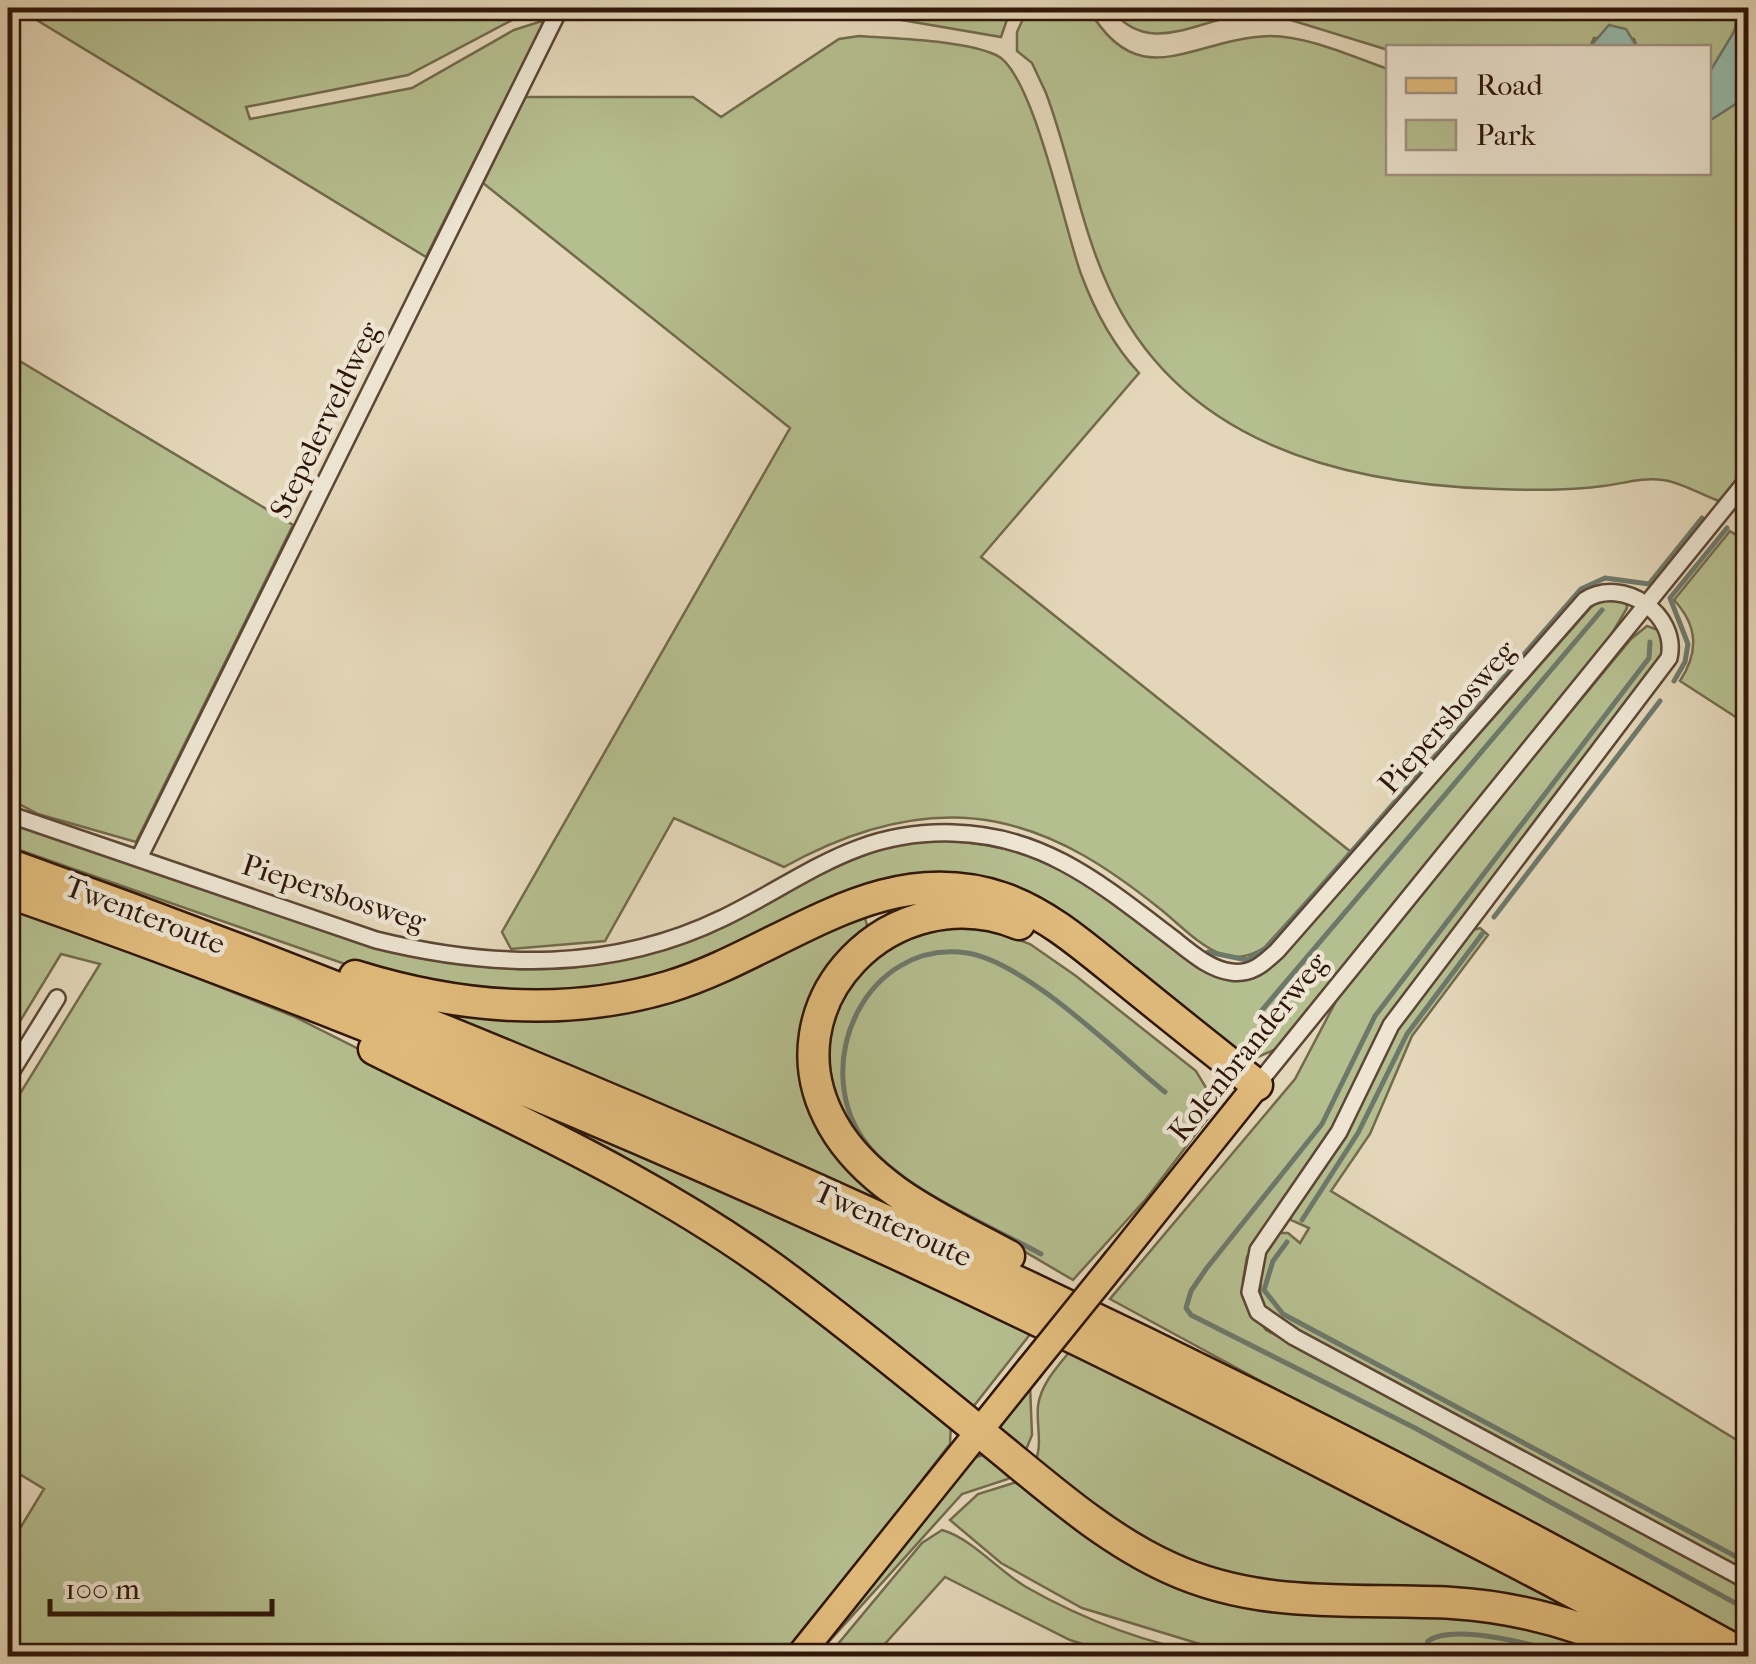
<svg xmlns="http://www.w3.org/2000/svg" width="1756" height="1664" font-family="'IM FELL French Canon',serif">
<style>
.green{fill:#b5be8f;stroke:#726a4c;stroke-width:2.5}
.water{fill:#96baac;stroke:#6d786b;stroke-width:2.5}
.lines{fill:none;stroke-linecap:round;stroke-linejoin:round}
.stream{stroke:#6d786b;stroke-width:5}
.street-casing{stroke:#5c4635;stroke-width:20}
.primary-casing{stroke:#2f1509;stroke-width:30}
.highway-casing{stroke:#2f1509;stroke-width:35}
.street{stroke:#ede5d2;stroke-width:15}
.primary{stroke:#e2bc7c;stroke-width:25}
.highway{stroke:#e2bc7c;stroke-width:30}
.primary-bridge-casing{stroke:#2f1509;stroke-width:30;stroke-linecap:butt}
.primary-bridge{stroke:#e2bc7c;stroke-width:25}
.labels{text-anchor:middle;stroke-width:9;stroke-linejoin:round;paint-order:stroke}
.street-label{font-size:30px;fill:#2f1509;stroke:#ede5d2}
</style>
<rect width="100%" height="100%" fill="#e4d7b9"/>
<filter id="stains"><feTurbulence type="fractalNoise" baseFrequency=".002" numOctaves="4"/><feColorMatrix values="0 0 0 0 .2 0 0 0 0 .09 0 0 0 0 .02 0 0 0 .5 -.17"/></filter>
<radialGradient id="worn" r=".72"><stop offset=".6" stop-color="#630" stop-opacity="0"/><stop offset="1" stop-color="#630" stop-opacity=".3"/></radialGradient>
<!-- green -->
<path class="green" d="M17,8H535L408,75L246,107L250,119L412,88L514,30L545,20L426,257Z
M863,8H1011L1001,37L890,18Z
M1028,8H1088C1140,98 1192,38 1270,36C1308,36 1353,57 1388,69V172H1708L1709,121L1748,96V465L1719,501C1701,495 1681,482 1663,480C1641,477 1623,484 1603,486C1568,491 1531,490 1496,489C1340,484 1179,442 1109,288C1080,225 1070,157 1046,93L1032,63L1017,51V32Z
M1110,8H1270L1267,15C1210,6 1155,66 1110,8Z
M1288,8H1737C1739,33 1724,54 1709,73L1708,48L1637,47L1634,39L1594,38L1590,47L1388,50L1284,18Z
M859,36C897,39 962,40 996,55C1033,71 1065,231 1081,274C1094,309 1113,345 1139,373L981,557L1351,852L1264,948C1250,956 1237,960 1221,954C1199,946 1177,922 1159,908C1110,869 1060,835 997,822C922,807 849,831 784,867L674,818L605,941L511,949L502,932L790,428L483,183L525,97H693L721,117L839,39Z
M8,354L293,525L136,842L38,814L8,798Z
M1730,531L1748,543V725L1680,681C1699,652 1698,626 1674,600Z
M1601,596L1626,602L1627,608L1604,647L1276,1049L1258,1057L1239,1054L970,881L768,935L648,982L550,1000L402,984L8,846V823L377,946C457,966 550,982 631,955C683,938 733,907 782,884C818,867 877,837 918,839C976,841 1025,848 1078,876C1137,907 1206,1007 1279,960Z
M1647,626L1664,632L1663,659L1387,1022L1335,1127L1258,1236L1247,1257L1243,1280L1245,1299L1266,1330L1748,1588V1646L1110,1299L1295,1079L1344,986L1631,639Z
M8,903L293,1016L673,1207L951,1423L950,1444L786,1656H8V1548L44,1489L8,1467V1113L100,964L61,954L8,1041Z
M864,915L869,932L811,1076L926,1227L409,1004L524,1013Z
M982,927L1030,944L1076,976L1196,1071L1211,1096V1114L1146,1199L1073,1280L889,1172L850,1133L830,1090L826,1046L849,979L907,931Z
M1480,928L1488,935L1412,1036L1370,1134L1331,1191L1748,1447V1578L1291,1331L1260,1306L1261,1260L1278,1233H1288L1300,1243L1309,1228L1291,1220V1212L1388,1039L1468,931Z
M392,1044L1035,1328L973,1407L805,1283Z
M1075,1345L1570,1602L1633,1644L1338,1598L1187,1568L1033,1468C1044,1444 1036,1429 1038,1406C1041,1382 1061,1363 1075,1345Z
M1030,1385L1032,1435L1023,1457L997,1428Z
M987,1454L1017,1469L1008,1479L962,1494L816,1656H808L973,1458Z
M1020,1481L1167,1570L1464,1610L1634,1656H1280L1216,1649L1082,1608L1001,1563L950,1520L978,1494Z
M942,1530C971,1538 999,1571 1026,1587C1084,1620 1148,1644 1215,1656H1119L1070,1640L945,1577L874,1656H828L922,1543Z"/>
<!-- water -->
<path class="water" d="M1737,8H1748V96L1709,121V73L1735,30Z
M1609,25L1626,29L1637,47H1590Z"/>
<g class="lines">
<!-- stream -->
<path class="stream" d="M1741,512L1748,502
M1650,642L1649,658L1375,1016L1322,1124L1206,1269L1191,1291L1186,1308L1191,1315L1415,1428L1748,1610
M1674,681L1685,662L1688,644L1670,598L1727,528
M1494,917L1660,701
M1208,952L1247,960L1269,946L1581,589L1605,578L1649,584L1702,518
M1257,1016L1602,610
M1302,1220L1358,1133L1407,1034L1482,934
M1287,1242L1273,1261L1264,1290L1283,1314L1748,1563
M1041,1254C989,1225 896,1188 863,1139C810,1062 867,939 967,953C1026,962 1117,1053 1165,1092
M1426,1651L1428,1641C1455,1622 1542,1647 1573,1656"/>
<!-- street casing -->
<g class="street-casing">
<path id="street" d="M8,814L376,940C494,969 612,972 723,918C805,878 856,830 953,833C1042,835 1100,883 1167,934C1186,948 1207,969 1231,972C1251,975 1263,964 1277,951L1585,600C1622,576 1679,614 1669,658L1391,1025L1339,1132L1258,1250L1250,1292L1258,1312L1294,1337L1748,1581
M140,856L560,8
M8,1077L57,998
M1257,1085L1748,479"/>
</g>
<!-- primary casing -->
<g class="primary-casing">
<path id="primary" d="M1117,1260L1257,1085
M799,1656L1029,1369"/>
</g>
<!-- highway casing -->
<g class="highway-casing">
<path id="highway" d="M8,864C609,1079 1188,1345 1746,1656
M8,892C467,1053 912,1249 1344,1474C1460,1534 1576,1591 1689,1656
M355,976C458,1008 563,1018 668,987C781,953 878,856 1002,898C1049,914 1088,950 1127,981C1170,1016 1214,1051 1257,1085
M374,1049C516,1120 663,1185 790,1281C860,1334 929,1390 997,1446C1051,1490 1106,1539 1170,1568C1261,1610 1355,1598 1452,1603C1520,1607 1587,1627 1648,1656
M1009,1256C947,1222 870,1190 833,1125C763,1003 894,873 1019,924"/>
</g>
<!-- street -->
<use href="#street" class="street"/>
<!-- primary -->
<use href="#primary" class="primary"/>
<!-- highway -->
<use href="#highway" class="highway"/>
<!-- primary-bridge casing -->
<g class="primary-bridge-casing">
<path id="primary-bridge" d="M1029,1369L1117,1260"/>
</g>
<!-- primary-bridge -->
<use href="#primary-bridge" class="primary-bridge"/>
</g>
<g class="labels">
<!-- street labels -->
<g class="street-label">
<text transform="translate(325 420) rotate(-64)" y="10">Stepelerveldweg</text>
<text transform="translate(1447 717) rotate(-49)" y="10">Piepersbosweg</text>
<text transform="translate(334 893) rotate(18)" y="10">Piepersbosweg</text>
<text transform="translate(145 915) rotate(21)" y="10">Twenteroute</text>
<text transform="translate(1248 1047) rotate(-51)" y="10">Kolenbranderweg</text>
<text transform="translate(893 1224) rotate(24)" y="10">Twenteroute</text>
</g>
</g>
<!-- margin -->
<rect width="1756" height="1664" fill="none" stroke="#e4d7b9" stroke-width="40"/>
<rect x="10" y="10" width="1736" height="1644" fill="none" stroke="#2f1509" stroke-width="5"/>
<rect x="20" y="20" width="1716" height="1624" fill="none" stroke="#2f1509" stroke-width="2.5"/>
<!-- legend -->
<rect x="1386" y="45" width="325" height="130" fill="#ede5d2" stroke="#a19282" stroke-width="2.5"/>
<rect x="1406" y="78" width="50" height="15" fill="#e2bc7c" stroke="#a19282" stroke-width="2.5"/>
<text x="1476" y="95" font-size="30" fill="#2f1509">Road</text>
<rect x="1406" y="120" width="50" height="30" fill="#b5be8f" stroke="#a19282" stroke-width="2.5"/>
<text x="1476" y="145" font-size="30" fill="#2f1509">Park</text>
<!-- scale -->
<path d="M50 1599v15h222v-15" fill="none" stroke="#2f1509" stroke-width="5"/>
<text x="65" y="1599" font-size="30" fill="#2f1509" stroke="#ede5d2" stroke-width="8" paint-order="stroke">100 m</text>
<rect width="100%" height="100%" filter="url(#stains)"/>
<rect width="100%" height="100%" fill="url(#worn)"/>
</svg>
